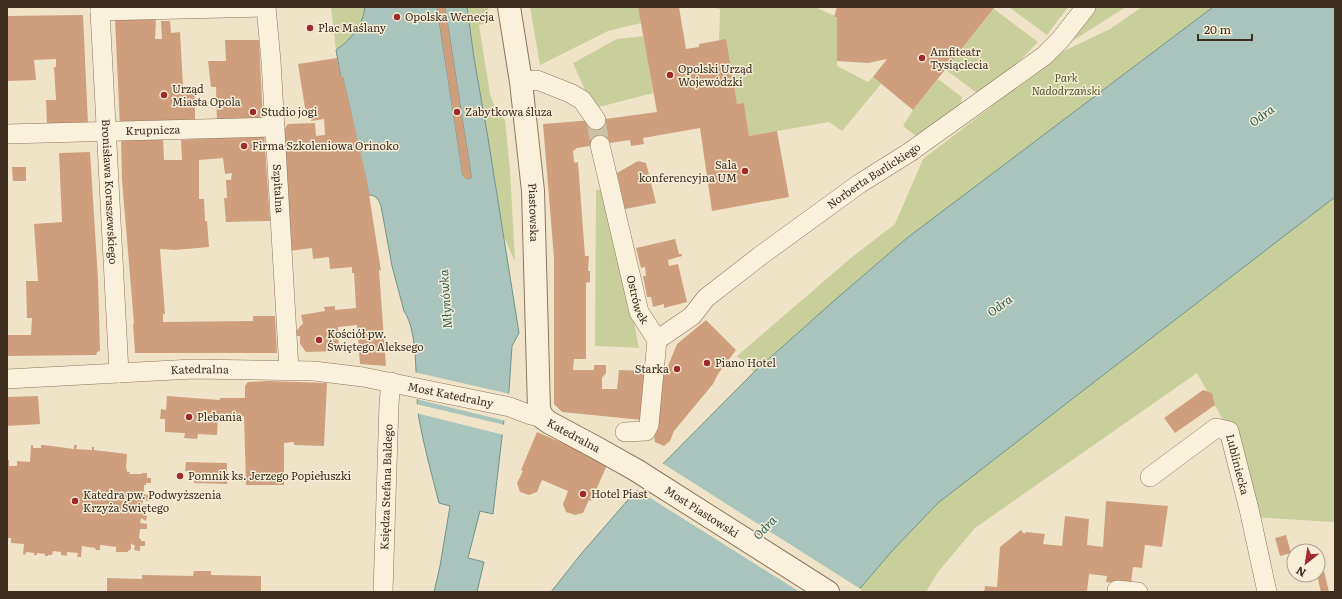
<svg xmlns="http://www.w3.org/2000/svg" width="1342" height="599" font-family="Literata,serif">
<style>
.green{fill:#c9cf9b}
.water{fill:#a9c4bc;stroke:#6f938a}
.pier{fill:#f0e4c8}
.building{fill:#cf9f7d}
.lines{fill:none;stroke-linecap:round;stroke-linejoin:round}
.minor-tunnel{stroke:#ccc0a6;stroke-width:19;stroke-dasharray:19 10;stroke-linecap:butt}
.minor-casing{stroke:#8d765c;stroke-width:20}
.tertiary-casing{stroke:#8d765c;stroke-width:24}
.minor{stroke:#faf1dc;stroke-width:19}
.tertiary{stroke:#faf1dc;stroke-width:22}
.poi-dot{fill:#9e2a2b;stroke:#f7eed8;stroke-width:1.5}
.labels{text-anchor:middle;stroke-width:3;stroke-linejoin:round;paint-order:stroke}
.poi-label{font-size:11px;fill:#3d2e20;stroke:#f7eed8;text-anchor:start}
.park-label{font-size:11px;font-style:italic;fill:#4d5a26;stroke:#f7eed8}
.street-label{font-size:11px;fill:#3d2e20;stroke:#f7eed8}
.water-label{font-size:12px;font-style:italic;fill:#2f5d5a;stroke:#f7eed8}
</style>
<rect width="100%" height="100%" fill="#f0e4c8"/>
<!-- green -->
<path class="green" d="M331,7H365C363,25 351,40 336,50Z
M467,7H488L489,23L479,25L490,94L496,110L505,120L510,171L515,260H514L504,236L474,58Z
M530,7H638L641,23L608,31L540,65Z
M712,7H815L837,17V66L868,82L873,77L881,84L842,131L829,122L749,136L744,103L737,104L719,41L720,9Z
M1009,7H1068L1047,35Z
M1086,7H1126L1069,43Z
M1142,7H1213L907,238L754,372L737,356L852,257L895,224L923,159L1064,51L1110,29Z
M994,9L1038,42L1014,67L978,94L945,69Z
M644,36L653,93L599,107L587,95L573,63L617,39Z
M938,79L962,97L961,106L916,136L903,126L913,110Z
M608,189L639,348L595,346L596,190Z
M1335,197V522L1251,517L1229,431L1197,373L975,528L938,572L926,592H857L892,551L938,503L1089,386Z"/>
<!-- water -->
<path class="water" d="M365,7H437L463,176L468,179L471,178V175L445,7H467L474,58L488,138L519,333L512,346L509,391L504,420L493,514L480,511L468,558L484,562L477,592H434L440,566L450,506L439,503C432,475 424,447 419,419C414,390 420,334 404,311L392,266L381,206C379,200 376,195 369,195L343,78H341L336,50C351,40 363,25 365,7Z
M1213,7H1335V197L1089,386L938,503L892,551L857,592H551L581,554L634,493L754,372L836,299L907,238Z"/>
<!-- pier -->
<path class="pier" d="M414,372L510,394L506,411V421L416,399Z
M416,404L505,425L504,435L416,413Z
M662,463L862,590L860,592H800L636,489Z"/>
<!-- building -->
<path class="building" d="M437,7H445L471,175V178L468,179L463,177Z
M638,7H679L686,49L699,47V44L726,39L737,104L744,103L749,136L777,131L789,197L712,211L700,128L643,138L644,144L631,146L630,140L577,148L573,151L574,161L575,163L578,162L585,256H589L588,271H590V282L586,283V359H574L573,370H594V365H606V373L602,378V389H617L619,370L647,371L642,420L562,412L554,404V258L543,124L605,119L657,112Z
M837,7H995L913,110L873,77L887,59L868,63L837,61V17H834Z
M83,15L88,124L47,126L46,100H56L54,67H56V59L34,60L36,80L7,81V16Z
M156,17L155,39H162L161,21H170L171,33L180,32L183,86H195V126L120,128L115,18Z
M225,40H259L263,121L217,125L216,87H211L208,61H226Z
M337,58L341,78L343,77L367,181L373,220L381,271L379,270L386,366L360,364L357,325L338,327L339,351L306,352L300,344V336H297L296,332L301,325L303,324L301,315L325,311L324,307L335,306V310L356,308L354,273H352V267L330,269L329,257L313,259L312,248L290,251L284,129L288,124L315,123L316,136L325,135L324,119L311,121V114H306L298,64Z
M264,132L270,221L226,222L224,198H227L226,180H231L232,173L225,174L223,158L199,160V199H204L205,221H207L209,247L175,250L160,249L165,314H163V322L253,321V316H275L277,353H135L133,324L134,323L122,180L121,137H163L164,160H182L181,140L194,139V135Z
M90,152L98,279L100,351L97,352L96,355L7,356V335H31L32,318H27L26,281H38L34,224L62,222L59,153Z
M638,161L646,163L656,203L625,209L617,173Z
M12,167H26V181H13Z
M675,239L679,254H682V256L668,260L669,266L678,264L687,302L664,308V304L653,307L651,297H647L643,276H646L645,267L641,268L636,248Z
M706,320L736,350L718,374L713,384L674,431L670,441L664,446L655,442L654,434L663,378L677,344Z
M268,381L327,383L324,446L294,445V442L284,443V485H246L244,416H218L217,435L198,434L197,439L184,438L185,433L165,432V419H160L161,409L166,410L167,396L220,400V398H245V386L248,382Z
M1203,390L1212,393L1215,405L1175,433L1164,418Z
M38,396L40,424L7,426V397Z
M537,432L608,463L591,501L589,500L583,513L575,515L566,512L563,504L568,491L542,480L537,492L529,495L520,492L517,483L523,471L521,470Z
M31,445H33V448H41V445H44L74,449V445H77L76,449L92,450V447H94V450L127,454L126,469H127V472H130L129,474H142V473H147V478H151V483H146V485H144V494L150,496L149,501L143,500L142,505L148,504L146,515L147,516L146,521L141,518L140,523L147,524V529H140L139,538L141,539V541H145V546H140V551L134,550L135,545H133L131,543V549L127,552H116V547L100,545V550H96L95,548L82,546L81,557H77L78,553L67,552V556L61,555V552L53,551L52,555H48V556H45V554L37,553V555H34V553L26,552L25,555L23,554L24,544L11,543V538H7V460H9V466H17V461L30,462Z
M186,462L227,463V484L194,483L195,477H190V471H185Z
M1106,501L1168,506L1162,547L1145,545L1142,568L1133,567L1131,584L1106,582L1107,576L1089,574L1087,592H984L985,586L997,587L1000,547L1021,530L1024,534L1026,532L1045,534L1043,544L1062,546L1065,516L1089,519L1087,545L1103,547Z
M1286,535L1291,553L1280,556L1275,538Z
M1320,554L1324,571L1329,592H1321L1317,575H1318V555Z
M194,571H211V575L261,576V592H107V578L142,579V575L193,576Z"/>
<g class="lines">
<!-- minor-tunnel -->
<path class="minor-tunnel" d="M596,120L600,145"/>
<!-- minor casing -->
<g class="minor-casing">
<g id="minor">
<path id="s1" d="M266,7L271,61L289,370"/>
<path id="s2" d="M100,11L119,373"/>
<path d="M100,11L266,7"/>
<path d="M521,82L537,80L570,93L582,100L596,120"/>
<path id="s3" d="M7,134L275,127"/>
<path id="s4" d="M600,145L639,312L657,340L649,425L646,431L625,432"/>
<path id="s5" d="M657,340L692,316L706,298L760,256L859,184L910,152L1044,56L1060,40L1086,7"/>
<path id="s6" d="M7,379L193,369L314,371L363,377L510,407L528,414L543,418"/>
<path id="s7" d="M1150,477L1216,428L1229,431L1249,509L1267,592"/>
<path id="s8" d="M383,592L389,404L391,382"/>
<path d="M1117,592V590L1138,592"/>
</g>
</g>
<!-- tertiary casing -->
<g class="tertiary-casing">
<g id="tertiary">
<path id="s9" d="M509,7L521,82L533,191L539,409L543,418L550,423L595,447L636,470L828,592"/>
</g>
</g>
<!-- minor -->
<use href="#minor" class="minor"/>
<!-- tertiary -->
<use href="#tertiary" class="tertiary"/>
</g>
<!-- markers -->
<g class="poi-dot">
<circle cx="397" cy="17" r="4"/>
<circle cx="310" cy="28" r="4"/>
<circle cx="922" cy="58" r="4"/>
<circle cx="670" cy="75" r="4"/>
<circle cx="164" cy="95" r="4"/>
<circle cx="253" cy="112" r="4"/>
<circle cx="457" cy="112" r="4"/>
<circle cx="244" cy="146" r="4"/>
<circle cx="745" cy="171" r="4"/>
<circle cx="319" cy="340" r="4"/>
<circle cx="707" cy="363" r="4"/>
<circle cx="677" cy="369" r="4"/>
<circle cx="189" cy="417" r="4"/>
<circle cx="180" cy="476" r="4"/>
<circle cx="583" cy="494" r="4"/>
<circle cx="75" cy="501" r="4"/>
</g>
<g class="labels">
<!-- poi labels -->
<g class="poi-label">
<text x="405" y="21">Opolska Wenecja</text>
<text x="318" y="32">Plac Maślany</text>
<text x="930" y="56">Amfiteatr<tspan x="930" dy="13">Tysiąclecia</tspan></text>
<text x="678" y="73">Opolski Urząd<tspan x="678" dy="13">Wojewódzki</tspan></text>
<text x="172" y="93">Urząd<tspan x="172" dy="13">Miasta Opola</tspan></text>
<text x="261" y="116">Studio jogi</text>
<text x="465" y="116">Zabytkowa śluza</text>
<text x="252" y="150">Firma Szkoleniowa Orinoko</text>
<text x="737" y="169" text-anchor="end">Sala<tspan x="737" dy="13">konferencyjna UM</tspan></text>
<text x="327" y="338">Kościół pw.<tspan x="327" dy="13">Świętego Aleksego</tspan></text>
<text x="715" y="367">Piano Hotel</text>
<text x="669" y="373" text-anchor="end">Starka</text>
<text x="197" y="421">Plebania</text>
<text x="188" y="480">Pomnik ks. Jerzego Popiełuszki</text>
<text x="591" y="498">Hotel Piast</text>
<text x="83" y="499">Katedra pw. Podwyższenia<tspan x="83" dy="13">Krzyża Świętego</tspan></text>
</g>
<!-- park labels -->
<g class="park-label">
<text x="1066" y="82">Park<tspan x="1066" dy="13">Nadodrzański</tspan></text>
</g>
<!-- street labels -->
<g class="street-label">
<text dy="4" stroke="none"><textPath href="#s3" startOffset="146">Krupnicza</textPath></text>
<text dy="4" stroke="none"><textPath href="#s5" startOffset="273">Norberta Barlickiego</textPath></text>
<text dy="4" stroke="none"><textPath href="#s1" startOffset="182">Szpitalna</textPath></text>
<text dy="4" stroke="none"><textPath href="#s2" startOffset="181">Bronisława Koraszewskiego</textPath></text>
<text dy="4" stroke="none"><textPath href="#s9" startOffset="207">Piastowska</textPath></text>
<text dy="4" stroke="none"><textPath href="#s4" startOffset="159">Ostrówek</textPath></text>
<text dy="4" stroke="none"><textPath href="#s6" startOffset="193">Katedralna</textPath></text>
<text dy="4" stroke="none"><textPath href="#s6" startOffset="446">Most Katedralny</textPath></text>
<text dy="4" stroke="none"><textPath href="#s9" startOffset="449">Katedralna</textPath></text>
<text dy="4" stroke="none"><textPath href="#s7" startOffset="130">Lubliniecka</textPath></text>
<text dy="4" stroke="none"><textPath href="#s8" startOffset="105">Księdza Stefana Baldego</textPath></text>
<text dy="4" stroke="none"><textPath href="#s9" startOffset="598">Most Piastowski</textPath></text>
</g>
<!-- water labels -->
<g class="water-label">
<text transform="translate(1262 116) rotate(-36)" y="4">Odra</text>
<text transform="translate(446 299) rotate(-94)" y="4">Młynówka</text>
<text transform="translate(1000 306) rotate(-36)" y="4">Odra</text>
<text transform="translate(765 528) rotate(-46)" y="4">Odra</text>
</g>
</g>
<!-- border -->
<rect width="1342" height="599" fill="none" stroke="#3d2e20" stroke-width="16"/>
<!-- north arrow -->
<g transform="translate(1306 563) rotate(210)"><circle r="19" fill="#f7eed8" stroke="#ada18e"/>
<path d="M0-3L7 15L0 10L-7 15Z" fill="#9e2a2b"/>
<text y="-6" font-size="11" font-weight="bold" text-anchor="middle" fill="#3d2e20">N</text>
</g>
<!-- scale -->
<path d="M1198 34v6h54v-6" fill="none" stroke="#3d2e20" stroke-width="2"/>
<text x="1204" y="34" font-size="12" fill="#3d2e20" stroke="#f7eed8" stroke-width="3" paint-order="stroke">20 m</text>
</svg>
